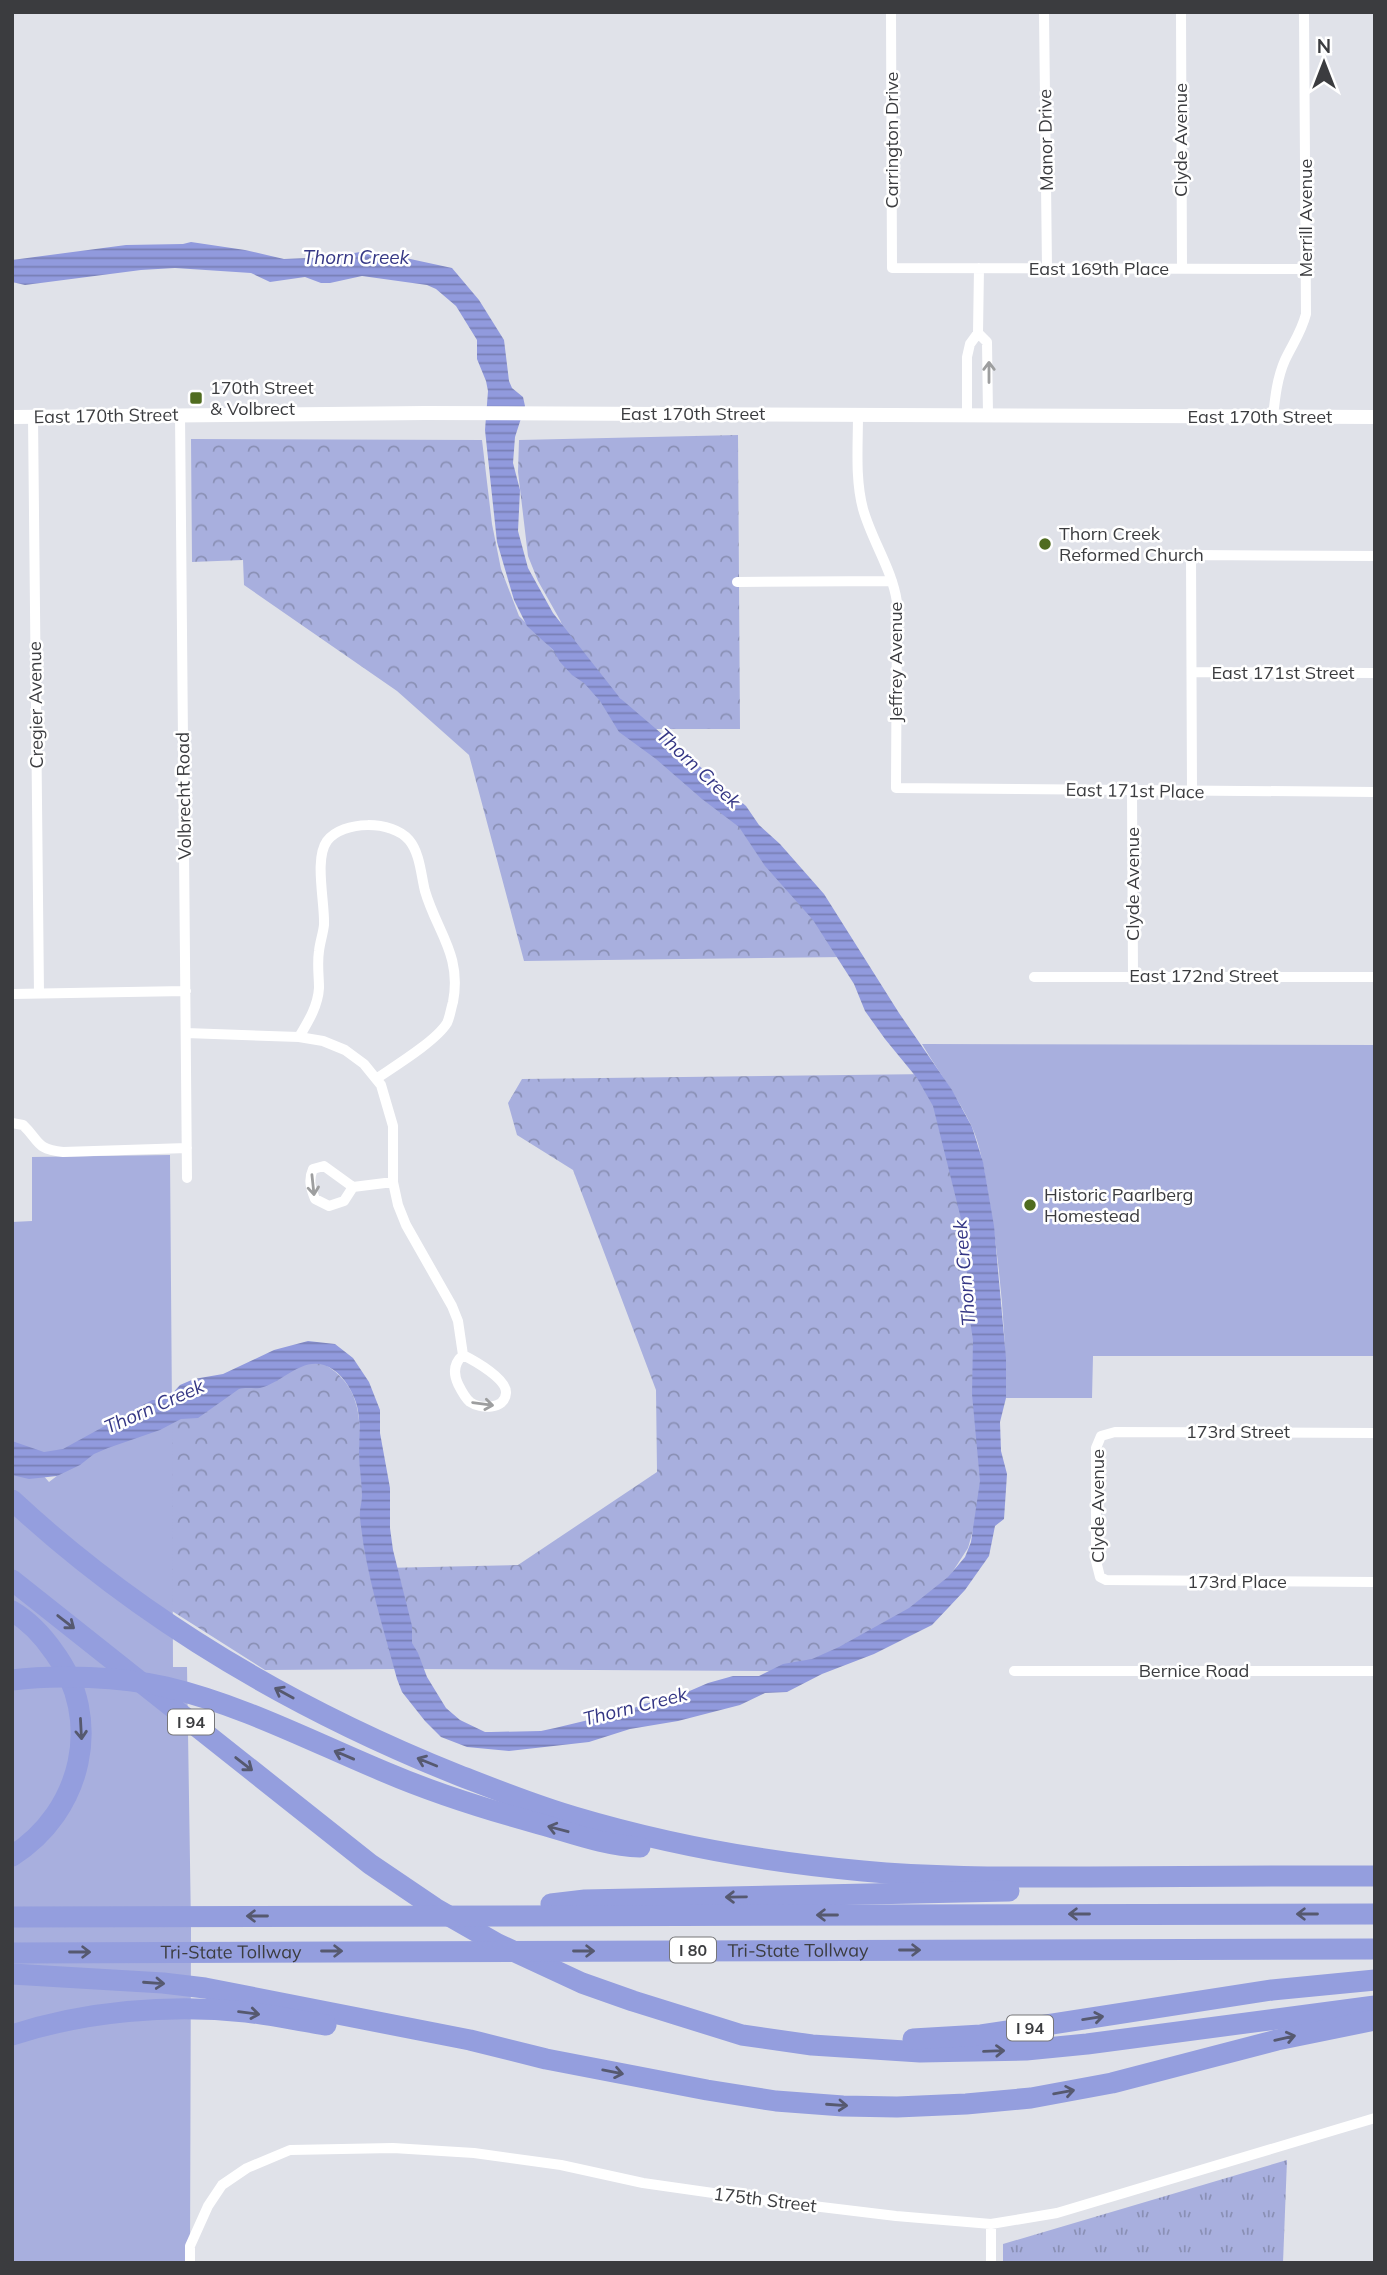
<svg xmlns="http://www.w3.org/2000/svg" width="1387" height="2275" font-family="Mulish,sans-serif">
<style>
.grass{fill:url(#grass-tufts)}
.forest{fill:url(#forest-crowns)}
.park{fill:#a8afde}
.water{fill:url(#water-rules)}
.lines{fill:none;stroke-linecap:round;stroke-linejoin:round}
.minor{stroke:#fff;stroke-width:10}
.tertiary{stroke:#fff;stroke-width:14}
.motorway{stroke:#949ede;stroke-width:21}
.oneway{stroke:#9d9e9f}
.oneway2{stroke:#56596f}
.poi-dot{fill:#506c20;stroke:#fff;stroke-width:2.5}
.labels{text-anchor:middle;stroke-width:5;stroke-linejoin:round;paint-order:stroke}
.shield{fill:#fff;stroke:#767679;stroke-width:2}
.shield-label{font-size:16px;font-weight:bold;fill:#3b3c3f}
.street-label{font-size:18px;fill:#3b3c3f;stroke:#fff}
.poi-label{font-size:18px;fill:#3b3c3f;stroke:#fff;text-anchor:start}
.water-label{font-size:19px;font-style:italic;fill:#353785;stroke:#fff}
</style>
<defs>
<pattern id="grass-tufts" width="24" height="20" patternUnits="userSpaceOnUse" patternTransform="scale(1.75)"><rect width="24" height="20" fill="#a8afde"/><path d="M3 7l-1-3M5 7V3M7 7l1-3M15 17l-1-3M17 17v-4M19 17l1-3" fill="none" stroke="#8a90b5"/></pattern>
<pattern id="forest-crowns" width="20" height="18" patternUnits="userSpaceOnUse" patternTransform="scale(1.75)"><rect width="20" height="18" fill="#a8afde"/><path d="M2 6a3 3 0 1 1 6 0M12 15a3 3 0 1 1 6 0" fill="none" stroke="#8a90b5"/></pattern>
<pattern id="water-rules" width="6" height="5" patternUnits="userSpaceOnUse" patternTransform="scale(1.75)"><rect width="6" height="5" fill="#919add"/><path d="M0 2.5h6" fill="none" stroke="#787fb5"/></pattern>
</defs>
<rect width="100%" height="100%" fill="#e0e2e9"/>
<!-- grass -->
<path class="grass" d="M1287,2160L1283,2263H1003V2244Z"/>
<!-- forest -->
<path class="forest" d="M738,435L740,729H648L570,643L560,620L538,581L528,556L518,472L519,440Z
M191,439L482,440L492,524L501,569L519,616L620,718L699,784L812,903L845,957L524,961L469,755L397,691L244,585L243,560L192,562Z
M931,1074L954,1110L989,1474L968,1548L942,1588L865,1637L785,1671L412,1669L383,1568L518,1565L657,1472L656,1390L573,1170L517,1135L508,1103L522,1079Z
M320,1362C358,1381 362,1414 359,1453L400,1669L265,1670L172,1611V1417L297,1363Z"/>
<!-- park -->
<path class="park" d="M922,1044L1375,1045V1356H1093L1092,1398H1006C1006,1332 1000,1265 989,1200C985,1176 982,1150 972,1127C959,1099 938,1071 922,1044Z
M170,1155L172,1413L45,1458L20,1449L49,1482L95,1447L172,1417L173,1667H187L191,1927L190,2263H12V1222L32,1221V1157Z"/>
<!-- water -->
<path class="water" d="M191,242L245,250L284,259L332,257L360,252L387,254L452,268L479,300L504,340L509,381L512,388L523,397L525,406L515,437L513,463L520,490L518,531L528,568L553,613L620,698L746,806L759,825L780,844L824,894L899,1013L952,1090L972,1127L983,1162L994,1226L1006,1358V1398L1000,1422L1001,1451L1007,1474L1004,1519L995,1526L989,1556L965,1590L932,1625L874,1654L822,1674L787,1692L765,1693L740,1705L678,1721L630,1729L589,1742L509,1751L467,1747L441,1737L425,1721L402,1692L397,1679C383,1626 365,1572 360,1517C359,1510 362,1503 362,1496C362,1482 359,1467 359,1453C359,1433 362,1414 353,1395C348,1383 337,1369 324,1365C300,1358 282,1383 260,1388C253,1389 247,1387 239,1389L198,1418L181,1419L160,1430L108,1448L94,1454L80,1465L57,1476L29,1479L12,1475V1441L44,1452L63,1449L152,1400H162L169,1397L180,1385L194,1379L223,1374L274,1350L308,1341L335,1344L353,1358L369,1382L380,1410V1433L390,1488V1528L393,1550L412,1626V1643L418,1653L427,1677L446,1708L460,1720L485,1732H491L541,1731L555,1728L626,1711L644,1704L678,1696L708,1683L733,1676H759L783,1664L812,1659L839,1647L909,1608L948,1577L965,1557L971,1542L980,1481L972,1394L973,1340L969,1314L965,1235L933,1106L917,1078L885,1039L865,1011L854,984L813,920L765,866L739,827L702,799L656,759L619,732L600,701L584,683L572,675L560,662L553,650L527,626L514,600L497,542L485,430L488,391L486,381L477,359V340L456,306L436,289L427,285L362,276L330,283H321L305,277L270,282L251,273L175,268L141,270L25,285L12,282V260L126,245L183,244Z"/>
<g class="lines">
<!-- minor -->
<path class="minor" d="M891,12L892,268L1307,269
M1044,12L1047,268
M1181,12L1182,269
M978,333L987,342L988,415
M180,414L187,1178
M858,415C858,446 855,479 863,509C872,541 892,569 897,602L896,788L1375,792
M967,415V357L970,344L978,333L979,268
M33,417L39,994
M1273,417C1275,398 1277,378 1285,360C1293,343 1301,333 1306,314L1304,12
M737,582L892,581
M1192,672L1375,673
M1132,791L1133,976
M1192,792L1191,555L1375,556
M1034,977H1375
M12,994L186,991
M186,1033L299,1037L323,1041L345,1050L364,1064L381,1085L393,1126V1182L398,1205L406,1225L452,1306L458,1321L463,1355C454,1363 453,1373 458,1384C461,1390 465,1398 470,1402C480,1409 505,1410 506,1393C507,1379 475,1361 463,1355
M299,1037C308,1022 318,1006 319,988C319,976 317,964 319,951C320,942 323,934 324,925C325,902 314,859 327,841C343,820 392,820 409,840C420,853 421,875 425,891C437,932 462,955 453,1002C451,1008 450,1017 447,1023C436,1041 395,1066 376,1079
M12,1123L23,1125C40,1141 35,1149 63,1152L187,1148
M353,1187L344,1201L329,1206L315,1199C311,1189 308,1180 313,1169L324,1166L353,1187L393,1182
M1375,1433L1115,1432L1101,1436L1096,1448V1561L1100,1577L1106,1580L1375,1582
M1014,1671H1375
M991,2224V2263
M190,2263V2246L208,2206L222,2185L247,2168L290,2150L393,2148L474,2153L561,2165L643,2183L755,2199L896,2216L991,2224L1057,2213L1375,2118"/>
<!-- tertiary -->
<path class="tertiary" d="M12,417L425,413L1375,417"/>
<!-- motorway -->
<g class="motorway">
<path d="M12,1500C141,1620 296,1710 458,1775C497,1790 536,1806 575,1817C669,1845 765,1862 863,1871C938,1878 1014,1877 1089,1877C1184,1876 1280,1876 1375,1876"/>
<path d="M12,1580L370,1864L435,1908L498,1944L582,1983L633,2001L742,2035L812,2045L920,2052L1026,2050L1087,2044L1375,2006"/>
<path d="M12,1611C29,1621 43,1636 54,1652C104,1719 82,1812 12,1856"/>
<path d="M12,1680C57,1674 122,1677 166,1687C242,1705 313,1742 385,1772C434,1793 485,1809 536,1823C569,1832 605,1846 640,1847"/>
<path d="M551,1904L585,1900L1009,1891"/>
<path d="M12,1917L1375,1914"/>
<path id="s1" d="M12,1953L1375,1949"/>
<path d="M12,1974L163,1983L205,1988L470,2040L546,2059L707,2090L776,2101L843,2106L897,2107L966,2104L1031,2098L1112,2083L1277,2040L1375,2020"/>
<path d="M12,2035C86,2011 169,2004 246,2012C273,2015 299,2021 326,2025"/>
<path d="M913,2039L981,2035L1272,1990L1375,1980"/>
</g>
</g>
<!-- one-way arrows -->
<defs><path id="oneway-shaft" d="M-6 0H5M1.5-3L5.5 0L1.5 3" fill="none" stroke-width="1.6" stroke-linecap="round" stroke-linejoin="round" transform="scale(1.75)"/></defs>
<g class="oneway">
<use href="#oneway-shaft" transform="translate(989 372) rotate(-90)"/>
<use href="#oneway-shaft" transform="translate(313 1185) rotate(84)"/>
<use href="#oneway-shaft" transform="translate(483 1404) rotate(8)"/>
</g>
<g class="oneway2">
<use href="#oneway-shaft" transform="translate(66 1622) rotate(38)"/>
<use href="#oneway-shaft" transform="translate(284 1693) rotate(-151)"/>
<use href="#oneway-shaft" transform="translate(81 1729) rotate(87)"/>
<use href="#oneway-shaft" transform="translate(344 1755) rotate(-157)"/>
<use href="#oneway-shaft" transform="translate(427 1762) rotate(-158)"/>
<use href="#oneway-shaft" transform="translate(244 1764) rotate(38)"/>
<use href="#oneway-shaft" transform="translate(558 1829) rotate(-165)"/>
<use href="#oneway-shaft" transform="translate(736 1897) rotate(179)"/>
<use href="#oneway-shaft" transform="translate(1079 1914) rotate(180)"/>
<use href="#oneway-shaft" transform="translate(1307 1914) rotate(180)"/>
<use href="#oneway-shaft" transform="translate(827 1915) rotate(180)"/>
<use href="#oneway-shaft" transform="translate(257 1916) rotate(180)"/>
<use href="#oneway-shaft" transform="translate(910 1950)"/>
<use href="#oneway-shaft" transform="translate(332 1951)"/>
<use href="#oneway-shaft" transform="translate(584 1951)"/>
<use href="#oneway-shaft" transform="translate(80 1952)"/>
<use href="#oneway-shaft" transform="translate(154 1983) rotate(4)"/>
<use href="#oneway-shaft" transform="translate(249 2013) rotate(7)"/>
<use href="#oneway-shaft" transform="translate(1093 2018) rotate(-9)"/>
<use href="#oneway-shaft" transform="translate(1285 2038) rotate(-13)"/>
<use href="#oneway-shaft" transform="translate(994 2051) rotate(-2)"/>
<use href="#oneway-shaft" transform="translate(613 2072) rotate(11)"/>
<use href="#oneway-shaft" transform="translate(1064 2092) rotate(-10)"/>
<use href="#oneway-shaft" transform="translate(837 2105) rotate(4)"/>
</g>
<!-- markers -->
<g class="poi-dot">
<rect x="189" y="391" width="14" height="14" rx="3.5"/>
<circle cx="1045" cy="544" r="7"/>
<circle cx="1030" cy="1205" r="7"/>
</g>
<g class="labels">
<!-- shield labels -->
<g class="shield">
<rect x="168" y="1709.5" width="46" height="25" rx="5"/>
<rect x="670" y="1937.5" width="46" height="25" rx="5"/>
<rect x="1007" y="2015.5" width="46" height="25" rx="5"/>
</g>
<g class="shield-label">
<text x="191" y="1728">I 94</text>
<text x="693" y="1956">I 80</text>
<text x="1030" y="2034">I 94</text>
</g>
<!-- street labels -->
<g class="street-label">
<text transform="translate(892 140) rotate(-90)" y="6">Carrington Drive</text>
<text transform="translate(1046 140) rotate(-91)" y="6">Manor Drive</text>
<text transform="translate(1181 140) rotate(-90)" y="6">Clyde Avenue</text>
<text transform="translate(1306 218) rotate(-90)" y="6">Merrill Avenue</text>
<text x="1099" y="275">East 169th Place</text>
<text x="693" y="420">East 170th Street</text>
<text transform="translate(106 416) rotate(-1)" y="6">East 170th Street</text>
<text x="1260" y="423">East 170th Street</text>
<text transform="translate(896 662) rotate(-90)" y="6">Jeffrey Avenue</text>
<text x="1283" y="679">East 171st Street</text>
<text transform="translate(36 705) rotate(-91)" y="6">Cregier Avenue</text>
<text transform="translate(1135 791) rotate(1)" y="6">East 171st Place</text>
<text transform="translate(184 796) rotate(-91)" y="6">Volbrecht Road</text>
<text transform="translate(1133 884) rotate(-90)" y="6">Clyde Avenue</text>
<text x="1204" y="982">East 172nd Street</text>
<text x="1238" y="1438">173rd Street</text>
<text transform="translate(1098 1506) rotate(-90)" y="6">Clyde Avenue</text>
<text x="1237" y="1588">173rd Place</text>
<text x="1194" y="1677">Bernice Road</text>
<text dy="6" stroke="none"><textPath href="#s1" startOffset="786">Tri-State Tollway</textPath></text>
<text dy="6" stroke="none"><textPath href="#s1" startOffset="219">Tri-State Tollway</textPath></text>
<text transform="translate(765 2200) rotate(7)" y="6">175th Street</text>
</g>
<!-- poi labels -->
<g class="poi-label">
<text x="210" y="394">170th Street<tspan x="210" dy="21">&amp; Volbrect</tspan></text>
<text x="1059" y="540">Thorn Creek<tspan x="1059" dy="21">Reformed Church</tspan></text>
<text x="1044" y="1201">Historic Paarlberg<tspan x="1044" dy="21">Homestead</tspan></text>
</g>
<!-- water labels -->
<g class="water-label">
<text x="356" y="264">Thorn Creek</text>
<text transform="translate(699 768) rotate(43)" y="7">Thorn Creek</text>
<text transform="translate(964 1273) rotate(-95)" y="7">Thorn Creek</text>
<text transform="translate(154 1406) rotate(-24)" y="7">Thorn Creek</text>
<text transform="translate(635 1706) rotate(-14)" y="7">Thorn Creek</text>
</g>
</g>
<!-- border -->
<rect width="1387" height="2275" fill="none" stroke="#3b3c3f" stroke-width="28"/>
<!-- north arrow -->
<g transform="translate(1324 63)" stroke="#ffffff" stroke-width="5" paint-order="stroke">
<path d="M0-5L12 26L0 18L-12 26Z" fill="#3b3c3f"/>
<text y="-10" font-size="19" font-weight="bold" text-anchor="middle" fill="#3b3c3f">N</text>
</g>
</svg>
